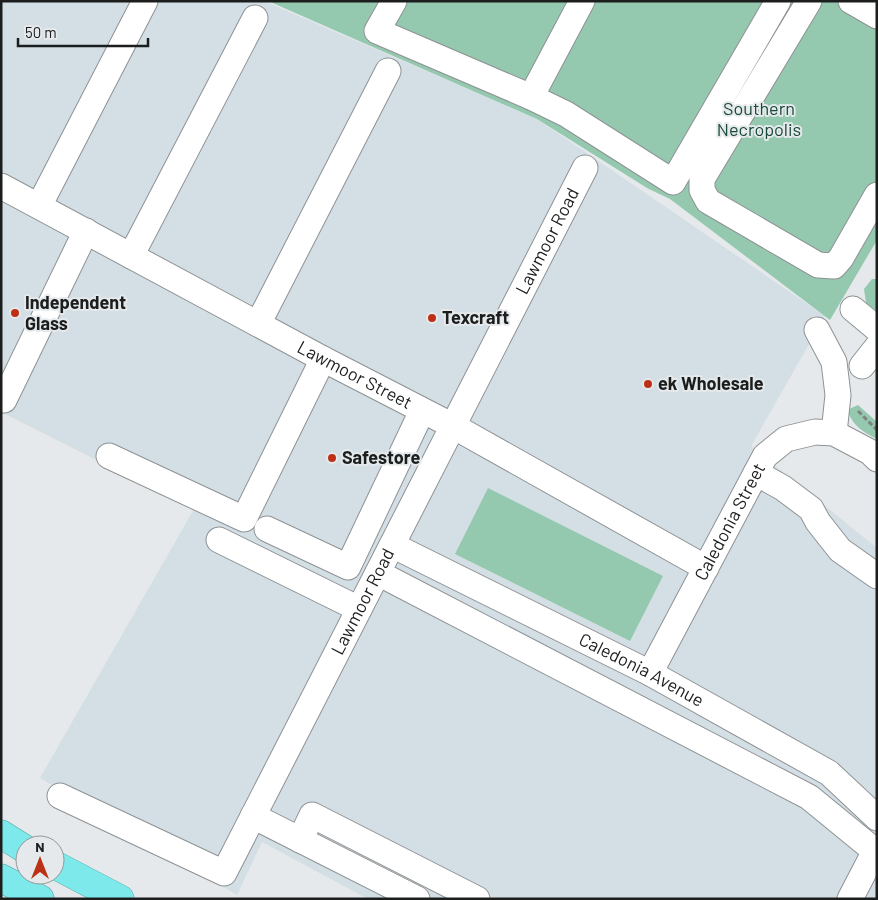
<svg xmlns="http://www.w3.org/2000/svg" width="878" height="900" font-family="Barlow,sans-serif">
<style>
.built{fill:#d3dfe5}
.green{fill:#94c9af}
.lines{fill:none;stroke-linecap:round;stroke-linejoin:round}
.minor-casing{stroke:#8e9294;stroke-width:27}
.highway-casing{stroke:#5ba2a3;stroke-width:29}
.path{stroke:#808384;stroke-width:3;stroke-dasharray:5 2.5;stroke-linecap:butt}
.minor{stroke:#fff;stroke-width:25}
.highway{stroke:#7de9eb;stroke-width:28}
.poi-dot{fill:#bc3116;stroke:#e5e9eb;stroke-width:2}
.labels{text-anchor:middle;stroke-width:4;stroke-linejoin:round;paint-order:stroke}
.park-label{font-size:18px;fill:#194a37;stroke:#e5e9eb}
.street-label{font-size:18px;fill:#1c1e1e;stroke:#e5e9eb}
.poi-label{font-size:18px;font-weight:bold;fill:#1c1e1e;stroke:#e5e9eb;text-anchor:start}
</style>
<rect width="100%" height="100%" fill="#e5e9eb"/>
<!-- built -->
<path class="built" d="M1,1H264L537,119L825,316L751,446L877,548V899H368L262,842L237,895L40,778L194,509L1,412Z"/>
<!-- green -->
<path class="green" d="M268,1H877V240L830,320L670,199L647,188L537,119Z
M872,279H877V311L866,303L864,289Z
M858,405L877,422V439C862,431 854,427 847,410Z
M488,488L663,576L630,641L455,554Z"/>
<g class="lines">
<!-- minor casing -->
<g class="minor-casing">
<g id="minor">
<path d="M394,1L377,31L531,97L566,114L673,182L778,1"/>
<path d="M809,1L702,179V190L708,201L818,265L834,266L841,258L877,195"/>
<path d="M851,1L877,16"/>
<path d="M531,97L582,1"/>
<path id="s1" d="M1,186L323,359L453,426L706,568"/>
<path d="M39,206L145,1"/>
<path d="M131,256L255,18"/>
<path d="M853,309L877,329"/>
<path d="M258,324L388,71"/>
<path d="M817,330L834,362L838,395L834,433"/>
<path d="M862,366L877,347"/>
<path d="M1,399L4,400L86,231"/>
<path d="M109,456L244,519L323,359"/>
<path d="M756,473L783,488L811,509L818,522L840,550L877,576"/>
<path d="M267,529L348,567L422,411"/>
<path d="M219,540L359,609"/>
<path id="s2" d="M392,545L650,673L829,773L877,818"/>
<path d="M378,573L809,797L875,851L850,899"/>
<path id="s3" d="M650,673L765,456L786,439L815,432L834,433L870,452L877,459"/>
<path id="s4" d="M60,796L224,873L585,168"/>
<path d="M253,816L417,899"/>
<path d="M300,840L312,815L477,899"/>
</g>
</g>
<!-- highway casing -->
<g class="highway-casing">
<path id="highway" d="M1,834L25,849
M55,865L120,899
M1,878L40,899"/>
</g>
<!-- path -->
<path class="path" d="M858,411L877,430"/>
<!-- minor -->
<use href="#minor" class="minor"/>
<!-- highway -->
<use href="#highway" class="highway"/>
</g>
<!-- markers -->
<g class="poi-dot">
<circle cx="15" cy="313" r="5"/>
<circle cx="432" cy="318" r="5"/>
<circle cx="648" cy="384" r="5"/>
<circle cx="332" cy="458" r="5"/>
</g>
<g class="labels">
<!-- park labels -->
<g class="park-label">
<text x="759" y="115">Southern<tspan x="759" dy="21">Necropolis</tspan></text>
</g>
<!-- street labels -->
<g class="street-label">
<text dy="6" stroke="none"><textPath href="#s4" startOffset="891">Lawmoor Road</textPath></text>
<text dy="6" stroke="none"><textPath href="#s1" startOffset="401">Lawmoor Street</textPath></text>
<text dy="6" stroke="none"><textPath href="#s3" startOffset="171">Caledonia Street</textPath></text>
<text dy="6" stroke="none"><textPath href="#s4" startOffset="486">Lawmoor Road</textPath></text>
<text dy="6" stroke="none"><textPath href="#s2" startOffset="279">Caledonia Avenue</textPath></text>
</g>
<!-- poi labels -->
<g class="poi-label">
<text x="25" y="309">Independent<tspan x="25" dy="21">Glass</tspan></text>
<text x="442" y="324">Texcraft</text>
<text x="658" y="390">ek Wholesale</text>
<text x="342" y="464">Safestore</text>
</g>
</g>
<!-- border -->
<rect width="878" height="900" fill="none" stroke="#1c1e1e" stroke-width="5"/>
<!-- north arrow -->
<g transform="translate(40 860)"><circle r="24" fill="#e5e9eb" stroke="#959899"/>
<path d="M0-4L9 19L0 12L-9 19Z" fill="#bc3116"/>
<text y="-8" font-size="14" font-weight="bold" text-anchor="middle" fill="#1c1e1e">N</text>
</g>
<!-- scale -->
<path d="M18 38v8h130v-8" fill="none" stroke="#1c1e1e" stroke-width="2.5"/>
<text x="25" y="38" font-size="15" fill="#1c1e1e" stroke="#e5e9eb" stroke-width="4" paint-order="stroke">50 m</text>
</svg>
